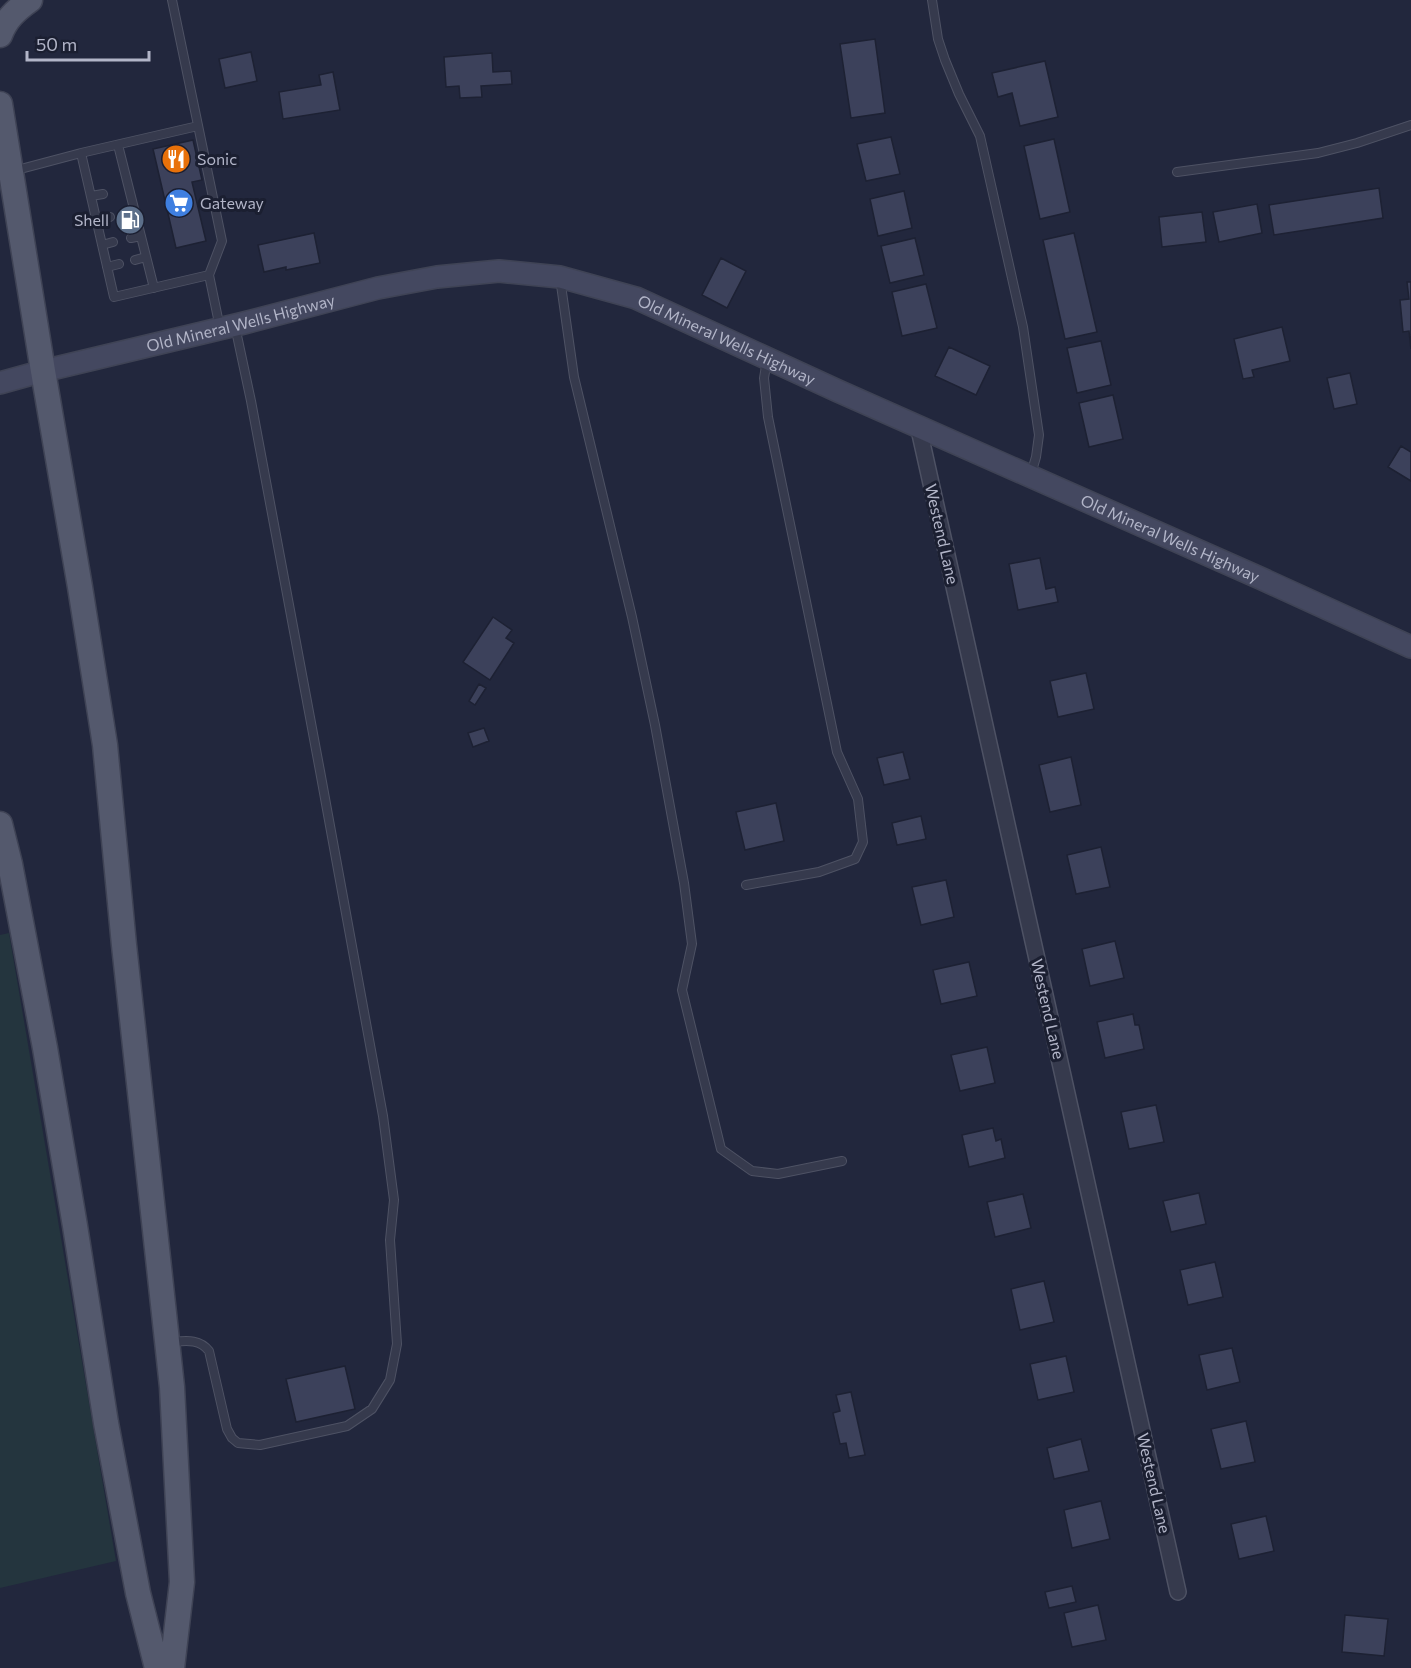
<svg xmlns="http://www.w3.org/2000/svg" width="1411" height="1668" font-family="Commissioner,sans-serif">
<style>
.green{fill:#24353e}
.building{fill:#3c415b;stroke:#1d2133;stroke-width:1.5}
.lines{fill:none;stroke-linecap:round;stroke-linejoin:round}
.lane-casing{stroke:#4e5264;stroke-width:10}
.street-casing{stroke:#4e5264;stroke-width:18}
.secondary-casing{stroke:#3f4355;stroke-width:24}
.primary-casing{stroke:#3f4355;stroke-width:27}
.lane{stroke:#363a4d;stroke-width:8}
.street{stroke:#363a4d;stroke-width:15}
.secondary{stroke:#444860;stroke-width:21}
.primary{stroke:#54596d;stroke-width:24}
.labels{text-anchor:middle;stroke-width:6;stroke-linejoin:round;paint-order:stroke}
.poi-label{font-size:16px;fill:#b2b5c8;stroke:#1b1f31;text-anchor:start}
.street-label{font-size:16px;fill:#b2b5c8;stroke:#1b1f31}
</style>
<rect width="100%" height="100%" fill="#22273d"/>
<!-- green -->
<path class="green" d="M9,933L116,1561L0,1588V935Z"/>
<!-- building -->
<path class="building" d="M875,39L885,113L851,118L840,44Z
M251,52L257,81L225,88L219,59Z
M492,53L493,72L511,71L512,84L481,86L482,97L460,98L459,86L446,87L444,57Z
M1045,61L1058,117L1020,126L1012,93L998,97L992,73Z
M333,72L340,110L283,119L279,92L321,85L319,75Z
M891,137L900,174L866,181L857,144Z
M1054,139L1070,212L1040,219L1024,146Z
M193,140L202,180L192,182L206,241L176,248L153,149Z
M1379,188L1383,218L1274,235L1269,205Z
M904,191L912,228L878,236L870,199Z
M1257,204L1262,233L1219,242L1213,212Z
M1202,212L1206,242L1162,247L1159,217Z
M314,233L320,263L286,270V267L264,272L258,245Z
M1074,233L1097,332L1065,339L1043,240Z
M915,238L924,275L890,283L881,246Z
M721,258L746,271L727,308L702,295Z
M1407,282H1411V349L1409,331L1403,332L1400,300L1409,299Z
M926,284L937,328L902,336L892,292Z
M1282,327L1290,361L1252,370L1254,377L1243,379L1234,339Z
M1101,341L1111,385L1077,393L1067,348Z
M949,347L990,366L976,395L935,376Z
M1350,373L1357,404L1334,409L1327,378Z
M1113,395L1123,439L1089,447L1079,403Z
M1401,446L1411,452V481L1388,467Z
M1040,558L1046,589L1055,587L1058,602L1018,610L1009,564Z
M493,617L512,630L506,638L514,643L490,680L463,662Z
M1086,673L1094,709L1058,717L1050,681Z
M479,684L486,688L475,705L469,701Z
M484,728L489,741L473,747L468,733Z
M903,752L910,779L884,785L877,758Z
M1071,757L1081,805L1050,812L1039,765Z
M776,803L784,841L745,850L736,812Z
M921,816L926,839L897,845L892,823Z
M1101,847L1110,887L1076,894L1067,855Z
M946,880L954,917L921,925L912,887Z
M1115,941L1124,978L1090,986L1082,949Z
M969,962L977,996L941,1004L933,970Z
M1133,1014L1135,1025H1139L1144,1049L1105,1058L1097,1022Z
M987,1047L995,1083L960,1091L951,1055Z
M1156,1105L1164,1142L1129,1149L1121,1112Z
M993,1128L996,1141L1001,1139L1005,1158L969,1167L962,1135Z
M1199,1193L1206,1224L1171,1232L1163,1201Z
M1023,1194L1031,1228L995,1237L987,1202Z
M1215,1262L1223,1297L1188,1305L1180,1270Z
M1044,1281L1054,1322L1020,1330L1011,1289Z
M1232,1348L1240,1382L1207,1390L1199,1355Z
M1066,1356L1074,1392L1038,1400L1030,1364Z
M345,1366L355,1409L296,1422L286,1379Z
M851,1392L865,1455L849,1458L846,1443L840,1444L833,1413L840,1411L836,1395Z
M1246,1421L1255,1462L1221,1469L1211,1429Z
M1081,1439L1089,1471L1054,1479L1047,1448Z
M1101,1501L1110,1539L1072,1548L1064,1510Z
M1266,1516L1274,1551L1239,1559L1231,1524Z
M1072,1586L1076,1602L1049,1608L1045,1592Z
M1098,1605L1106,1640L1072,1647L1064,1613Z
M1345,1615L1388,1619L1384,1656L1342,1652Z"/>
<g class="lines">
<!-- lane casing -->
<g class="lane-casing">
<path id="lane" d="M172,0L222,241L209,275L220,328
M932,0L938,39L945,60L959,94L980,136L1023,327L1039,435L1036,457L1031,474
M198,126L81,153L114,297L209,275
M118,145L154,288
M13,171L81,153
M1177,172L1318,153L1357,143L1411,125
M91,196L103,194
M126,213L135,211
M97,221L110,217
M131,238L141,236
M102,245L113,242
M135,260L146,257
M107,267L119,264
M560,278L574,377L632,617L655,725L684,883L692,944L682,990L721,1149L752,1171L778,1174L842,1161
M746,885L819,872L855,859L863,842L858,799L837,752L768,417L764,378L767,360
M170,1342C185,1341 199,1338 209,1351L227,1429L232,1438L238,1443L260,1445L347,1426L372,1409L390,1380L397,1344L390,1240L394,1200L383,1116L320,771L251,401L235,326"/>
</g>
<!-- street casing -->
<g class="street-casing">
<path id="street" d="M918,425L1178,1592"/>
</g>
<!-- secondary casing -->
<g class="secondary-casing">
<g id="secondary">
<path id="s1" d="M0,383L43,371L244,323L378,288L437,277L499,271L560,277L636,298L838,391L1260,578L1411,647"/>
</g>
</g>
<!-- primary casing -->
<g class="primary-casing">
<path id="primary" d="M0,35C6,19 16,10 30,0
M0,104L43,371L80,587L105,745L124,945L172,1387L182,1582L172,1668
M0,824L10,864L45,1048L75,1226L106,1423L138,1593L157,1668"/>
</g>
<!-- lane -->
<use href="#lane" class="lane"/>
<!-- street -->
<use href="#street" class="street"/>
<!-- secondary -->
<use href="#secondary" class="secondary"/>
<!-- primary -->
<use href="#primary" class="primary"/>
</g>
<!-- icons -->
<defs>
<g id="restaurant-disc" transform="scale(1.5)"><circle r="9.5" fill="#e8710a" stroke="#1b1f31"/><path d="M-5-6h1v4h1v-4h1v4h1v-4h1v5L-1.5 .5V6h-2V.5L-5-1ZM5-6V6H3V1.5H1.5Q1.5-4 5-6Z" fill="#fff"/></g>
<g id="supermarket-disc" transform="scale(1.5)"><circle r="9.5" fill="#3f7fe0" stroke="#1b1f31"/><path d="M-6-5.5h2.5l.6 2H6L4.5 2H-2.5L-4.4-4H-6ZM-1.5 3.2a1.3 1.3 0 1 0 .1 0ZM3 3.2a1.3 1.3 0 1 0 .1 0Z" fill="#fff"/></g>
<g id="fuel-disc" transform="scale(1.5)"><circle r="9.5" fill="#5c6f8a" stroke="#1b1f31"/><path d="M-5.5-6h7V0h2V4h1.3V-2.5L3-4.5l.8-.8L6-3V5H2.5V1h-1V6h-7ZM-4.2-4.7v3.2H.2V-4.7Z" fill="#fff"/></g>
</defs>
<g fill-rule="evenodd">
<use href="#restaurant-disc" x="176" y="159"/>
<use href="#supermarket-disc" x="179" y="203"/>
<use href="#fuel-disc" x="130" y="220"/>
</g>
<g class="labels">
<!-- poi labels -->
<g class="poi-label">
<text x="197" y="165">Sonic</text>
<text x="200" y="209">Gateway</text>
<text x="109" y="226" text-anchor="end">Shell</text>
</g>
<!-- street labels -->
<g class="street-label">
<text dy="6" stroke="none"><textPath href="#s1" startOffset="248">Old Mineral Wells Highway</textPath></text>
<text dy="6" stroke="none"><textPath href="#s1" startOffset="752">Old Mineral Wells Highway</textPath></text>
<text transform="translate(942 534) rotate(77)" y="6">Westend Lane</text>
<text dy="6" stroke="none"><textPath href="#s1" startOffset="1238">Old Mineral Wells Highway</textPath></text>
<text transform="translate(1048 1009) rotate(77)" y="6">Westend Lane</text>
<text transform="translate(1154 1483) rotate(77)" y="6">Westend Lane</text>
</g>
</g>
<!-- scale -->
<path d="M27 51v9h122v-9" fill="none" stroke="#b2b5c8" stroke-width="3"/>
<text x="36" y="51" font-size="18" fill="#b2b5c8" stroke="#1b1f31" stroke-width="4.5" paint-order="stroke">50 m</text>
</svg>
